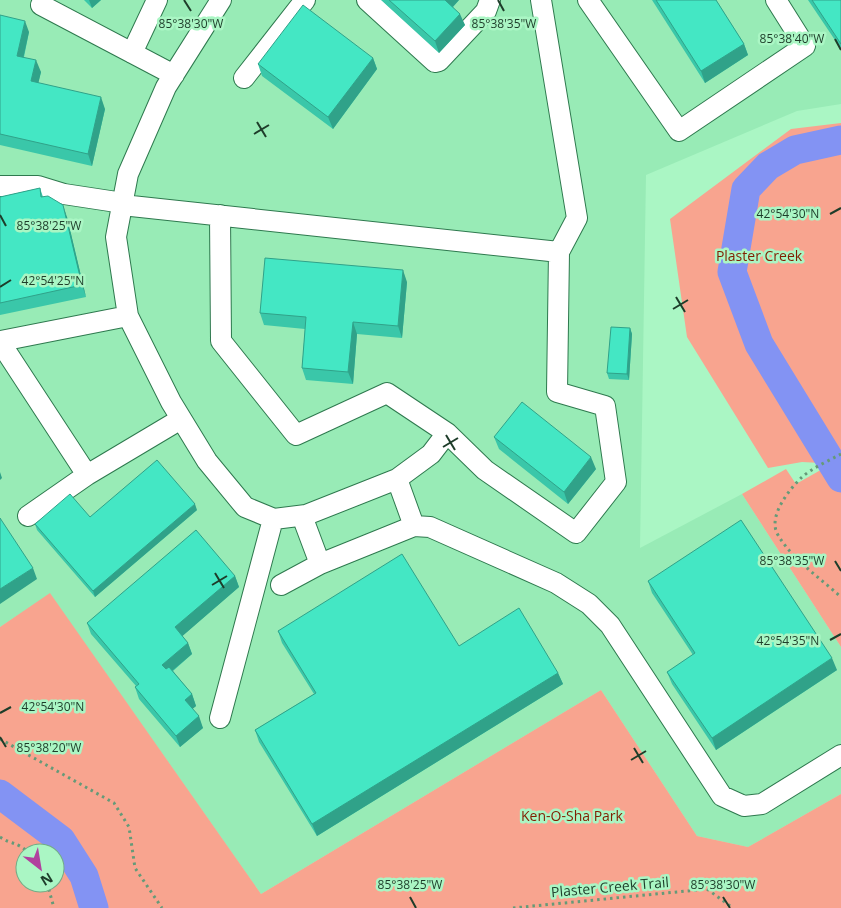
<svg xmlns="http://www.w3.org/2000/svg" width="841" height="908" font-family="'Open Sans',sans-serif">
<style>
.built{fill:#98ebb6}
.green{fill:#f8a48f;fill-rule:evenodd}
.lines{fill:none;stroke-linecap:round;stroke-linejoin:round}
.river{stroke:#8393f3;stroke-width:29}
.minor-casing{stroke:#2e794e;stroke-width:22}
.path{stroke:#659a78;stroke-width:3;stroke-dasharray:2.5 4;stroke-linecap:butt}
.minor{stroke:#fff;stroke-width:20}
.wall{fill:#3ac7a9}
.shaded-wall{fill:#30a289}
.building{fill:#44e7c4;stroke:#30a289}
.ticks{fill:none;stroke:#1e3d2a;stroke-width:2}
.labels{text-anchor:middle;stroke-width:5;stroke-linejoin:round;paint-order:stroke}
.park-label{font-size:14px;fill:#801e02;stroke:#aaf6c4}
.street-label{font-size:14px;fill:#1e3d2a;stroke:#aaf6c4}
.ticks-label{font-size:12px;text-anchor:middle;fill:#1e3d2a;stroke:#aaf6c4;stroke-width:5;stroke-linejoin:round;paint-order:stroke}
</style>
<rect width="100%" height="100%" fill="#aaf6c4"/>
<!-- built -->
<path class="built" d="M0,0H841V104L797,111L646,175L640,548L742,494L841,647V794L748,847L697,836L601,690L261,894L50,594L0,627Z"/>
<!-- green -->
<path class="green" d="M841,123V464L802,462L768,468L687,337L670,219L791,129Z
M826,467L841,490V647L742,494L786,469L796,484Z
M50,593L261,894L601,690L697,836L748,847L841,794V908H0V627ZM25,853H55V883H25Z"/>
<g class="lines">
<!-- river -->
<path class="river" d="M841,140L795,150L768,166L746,189L732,272L759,344L841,478
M0,794L61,840L84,876L94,908"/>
<!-- minor casing -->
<g class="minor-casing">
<path id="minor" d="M221,0L166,87L128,174L116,237L128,316L171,402L207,461L245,507L274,519L306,515L397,479L431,454L447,433
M367,0L435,62L439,61L486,11L490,0
M541,0L577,218L559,252
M588,0L679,131L805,46L776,0
M41,5L174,75
M132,53L157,0
M244,78L305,0
M0,186H38L64,194L123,203
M122,205L559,252L557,392L605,406L616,482L576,533L485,470L447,433L387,393L296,435L221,341L220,215
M1,341L128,316
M0,342L87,475
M397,479L414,526
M28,516L87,475L181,419
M302,516L320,564
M281,585L320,564L414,526L430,527L556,583L589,604L610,625L722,796L744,806L762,804L841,755
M220,718L273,519"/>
</g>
<!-- path -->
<path class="path" d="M841,454C828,461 812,468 801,478C789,490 767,517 778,535C792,559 820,578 841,597
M0,739L114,803L129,827L135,868L162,908
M0,837C12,845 16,841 29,853
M47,883L54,908
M513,908L707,889L733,908"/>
<!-- minor -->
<use href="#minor" class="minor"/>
</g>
<!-- wall -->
<path class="wall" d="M84,0H101L92,8Z
M381,0H459L453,7L465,25L439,53Z
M652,0H716L744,44L748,55L705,83Z
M808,0H841V49Z
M0,15L29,32L24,57L41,72L38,83L105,109L92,166L0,145Z
M373,58L377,69L333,129L262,76L258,64Z
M40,188L43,197L67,217L86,297L0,315V197Z
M407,282L402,338L357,334L353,384L306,380L302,368L305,329L264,325L260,313Z
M630,328L632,334L629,380L609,379L607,373Z
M494,437L596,469L568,504L499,449Z
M197,510L95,597L37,530L35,524L90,517Z
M235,576L239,587L182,636L188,643L192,654L173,671L192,694L196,706L192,709L203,728L180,747L139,699L135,687L136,686L91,634L87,623Z
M648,581L837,670L716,750L672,684L667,672L693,655L652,593Z
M278,631L459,646L558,673L563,684L317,836L259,742L255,730L314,694L282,643Z"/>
<!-- shaded-wall -->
<path class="shaded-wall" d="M89,0H101L92,8Z
M445,0H459L449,11Z
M460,14L465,25L439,53L435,41Z
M25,21L29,32L21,68L17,56Z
M744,44L748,55L705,83L701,71Z
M373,58L377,69L333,129L328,117Z
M36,60L41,72L36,93L31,81Z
M101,97L105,109L92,166L88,154Z
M63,205L67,217L86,297L82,285Z
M403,270L407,282L402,338L398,326Z
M353,322L357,334L353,384L348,372Z
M630,328L632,334L629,380L627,374Z
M591,457L596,469L568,504L564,492Z
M0,472L2,478L0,480Z
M195,504L197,510L95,597L93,591Z
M33,568L37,579L0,604V589Z
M235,576L239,587L179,639L175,627Z
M188,643L192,654L166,676L162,665Z
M832,658L837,670L716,750L712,738Z
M558,673L563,684L317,836L312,824Z
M192,694L196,706L189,712L185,700Z
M199,716L203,728L180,747L176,736Z"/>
<!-- building -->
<path class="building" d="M389,0H445L460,14L435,41Z
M656,0H716L744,44L701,71Z
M812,0H841V44Z
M303,5L373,58L328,117L258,64Z
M0,15L25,21L17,56L36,60L31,81L101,97L88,154L0,134Z
M40,188L41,197L48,196L63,205L82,285L0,303V197Z
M265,258L403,270L398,326L353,322L348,372L302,368L306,317L260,313Z
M611,327L630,328L627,374L607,373Z
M522,402L591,457L564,492L494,437Z
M157,460L195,504L93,591L35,524L70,494L90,517Z
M0,518L33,568L0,589Z
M741,520L832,658L712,738L667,672L695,653L648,581Z
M196,530L235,576L175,627L188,643L162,665L166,669L169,667L192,694L185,700L199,716L176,736L135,687L139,684L87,623Z
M402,554L459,646L519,608L558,673L312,824L255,730L316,693L278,631Z"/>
<!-- ticks -->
<path class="ticks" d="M184,0L191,11M498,0L504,11M835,39L841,50M257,122L266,137M254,134L269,125M830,214L841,208M0,215L6,226M0,287L11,280M676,297L685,312M673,309L688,300M446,435L455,450M443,447L458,438M835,561L841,571M215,573L224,588M212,585L227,576M830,640L841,634M0,713L11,707M0,737L6,747M634,748L643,763M631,760L646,751M410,897L416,908M723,897L730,908"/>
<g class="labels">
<!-- park labels -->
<g class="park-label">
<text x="759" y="261">Plaster Creek</text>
<text x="572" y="821">Ken-O-Sha Park</text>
</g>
<!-- street labels -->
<g class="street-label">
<text transform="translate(610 887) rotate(-5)" y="5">Plaster Creek Trail</text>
</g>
</g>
<g class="ticks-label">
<text x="191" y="28">85°38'30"W</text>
<text x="504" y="28">85°38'35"W</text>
<text x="792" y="43">85°38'40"W</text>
<text x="788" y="218">42°54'30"N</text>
<text x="49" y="230">85°38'25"W</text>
<text x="53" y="285">42°54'25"N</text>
<text x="792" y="565">85°38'35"W</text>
<text x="788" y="645">42°54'35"N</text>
<text x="53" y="711">42°54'30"N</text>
<text x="49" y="752">85°38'20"W</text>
<text x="410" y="889">85°38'25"W</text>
<text x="723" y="889">85°38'30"W</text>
</g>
<!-- north arrow -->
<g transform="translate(40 868) rotate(149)"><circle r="24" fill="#aaf6c4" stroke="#72ac86"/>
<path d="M0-4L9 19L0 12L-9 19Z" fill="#b1419e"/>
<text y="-8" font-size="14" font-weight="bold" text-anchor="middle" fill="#1e3d2a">N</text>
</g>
</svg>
